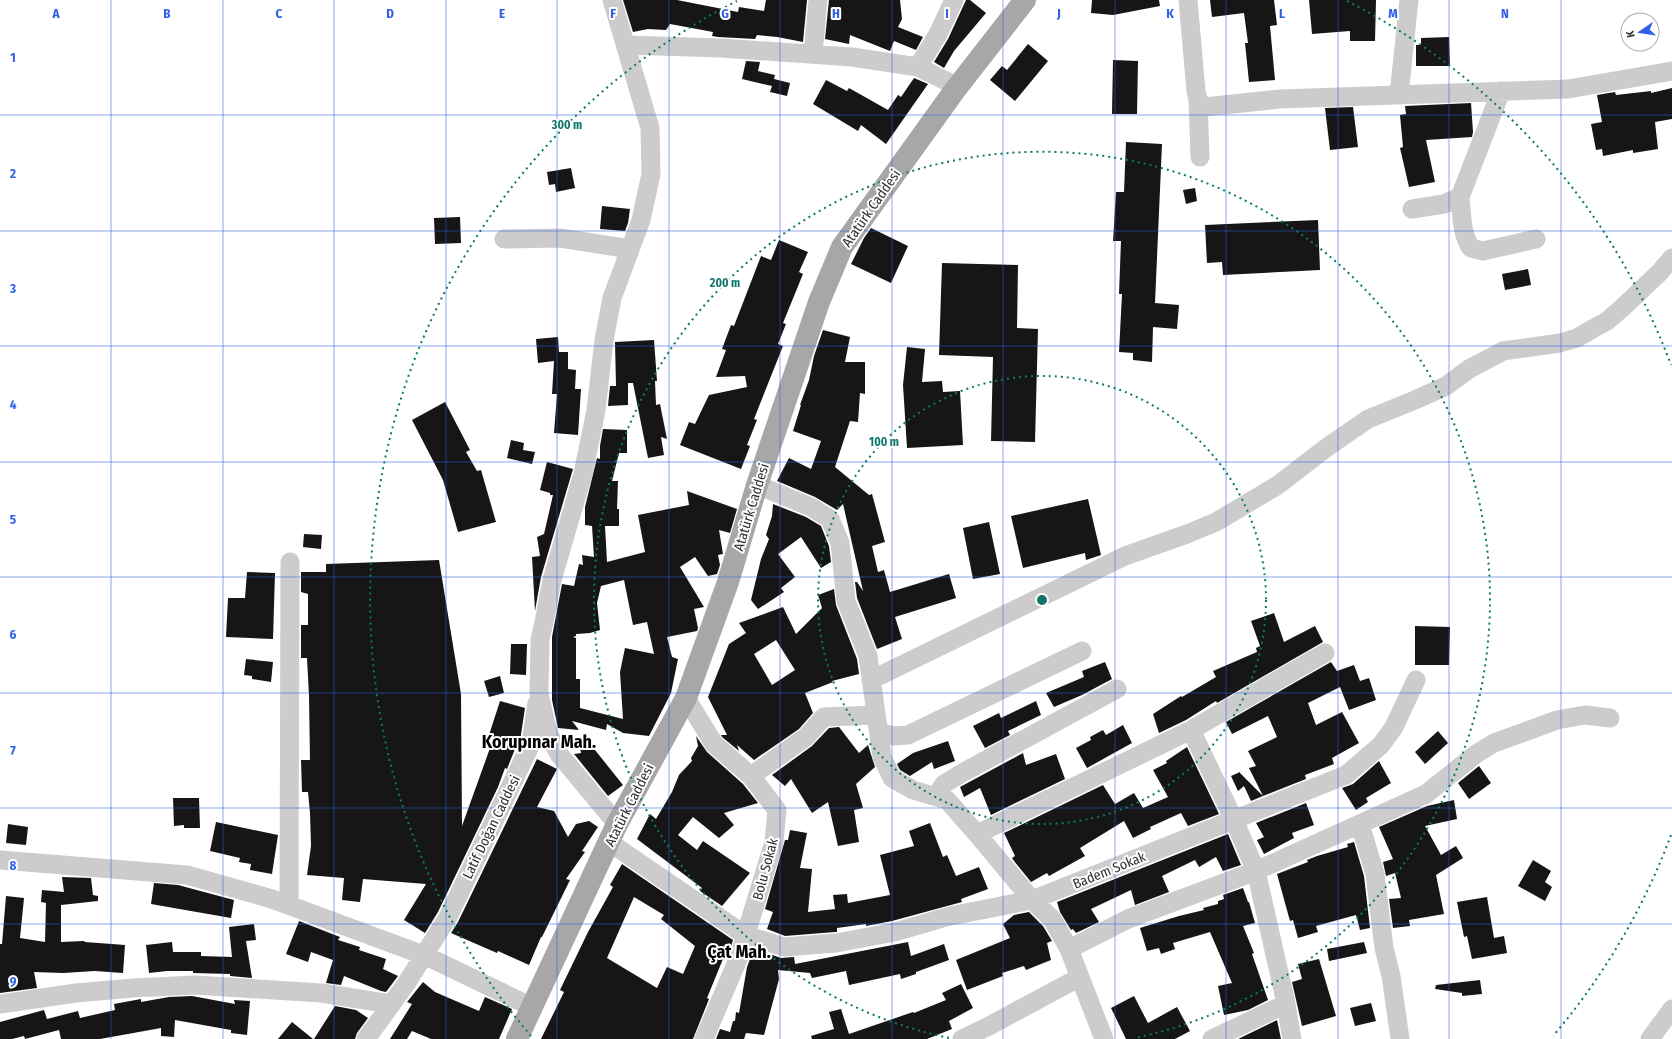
<svg xmlns="http://www.w3.org/2000/svg" width="1672" height="1039" font-family="'Fira Sans Condensed',sans-serif">
<style>
.building{fill:#161616;fill-rule:evenodd}
.lines{fill:none;stroke-linecap:round;stroke-linejoin:round}
.minor{stroke:#ccc;stroke-width:19}
.major{stroke:#a7a7a7;stroke-width:22}
.grid{fill:none;stroke:#315fe6;stroke-width:1;stroke-opacity:0.55}
.ring{fill:none;stroke:#0f766e;stroke-width:2;stroke-dasharray:2 4}
.labels{text-anchor:middle;stroke-width:4;stroke-linejoin:round;paint-order:stroke}
.street-label{font-size:14px;fill:#2f2f2f;stroke:#fff}
.district-label{font-size:18px;font-weight:bold;fill:#000;stroke:#fff}
.grid-label{font-size:13px;text-anchor:middle;font-weight:bold;fill:#315fe6;stroke:#fff;stroke-width:4;stroke-linejoin:round;paint-order:stroke}
.centre{fill:#0f766e;stroke:#fff;stroke-width:2}
.ring-label{font-size:12px;text-anchor:middle;font-weight:bold;fill:#0f766e;stroke:#fff;stroke-width:4;stroke-linejoin:round;paint-order:stroke}
</style>
<rect width="100%" height="100%" fill="#fff"/>
<!-- building -->
<path class="building" d="M623,0H677L738,12L739,7L764,11L766,0H807L803,42L777,37L757,35L755,39L718,37L712,36L713,32L670,24L666,30L648,29L633,32Z
M829,0H900L902,19L898,27L923,37L916,50L894,41L890,51L850,35L849,44L825,39Z
M966,0H970L986,13L954,51L944,68L934,62L948,39Z
M1092,0H1159L1160,6L1113,15L1091,13Z
M1210,0H1274L1277,25L1270,26L1275,80L1249,82L1245,43H1248L1244,13L1212,17Z
M1309,0H1376L1375,41H1350V31L1312,34Z
M1449,37L1450,66H1416V45H1421V38Z
M1028,44L1048,61L1015,101L990,80L1002,66L1007,70Z
M1113,60L1138,61L1137,114H1112Z
M746,61L760,62L758,71L775,75L774,79L790,83L787,96L770,92L772,86L742,79Z
M914,78L928,84L886,144L861,125L858,131L813,104L826,80L847,91L849,88L888,110L898,95L901,97Z
M1672,88V119L1655,122L1658,149L1633,153V150L1603,156L1602,149L1596,150L1591,124L1602,122L1597,95L1615,92L1616,95L1651,91V93Z
M1471,103L1473,132L1472,137L1426,140L1435,182L1409,187L1400,148L1403,147L1400,115L1406,114L1405,106Z
M1353,107L1358,147L1330,150L1325,108Z
M1126,142L1162,144L1155,303L1179,305L1177,329L1153,327L1152,362L1133,360V353L1119,352L1122,294H1119L1121,241H1113L1116,192H1124Z
M571,168L575,188L556,192L555,184L549,185L547,172Z
M1195,188L1197,201L1186,204L1183,190Z
M602,206L630,209L628,223L625,231L600,229Z
M460,217L461,243L435,244L434,218Z
M1318,220L1320,270L1223,275L1222,262L1207,263L1205,225Z
M871,228L908,246L891,283L851,264L864,238Z
M779,240L808,252L799,272L803,274L783,323L786,324L778,344L783,346L754,419L757,420L747,445L750,446L741,469L680,445L689,422L695,424L709,395L747,387L745,376L716,377L726,350L722,349L731,325L734,326L761,256L771,260Z
M942,263L1018,265L1017,328L1038,329L1035,442L991,441L993,357L939,355Z
M1528,269L1531,285L1505,290L1502,274Z
M823,330L850,337L845,362H865V394L860,393L858,422L850,421L835,467L869,495L872,494L885,542L872,546L878,572L884,570L890,592L949,574L956,598L895,617L902,639L877,649L857,598L855,582H857L863,591L843,504L837,510L815,497L777,481L789,458L811,469L821,441L793,431L801,405H800L809,380L814,356Z
M558,337L559,352H568V369L576,370L575,389H581L578,435L554,433L557,394H552L554,361L538,363L536,339Z
M654,340L657,381H655L656,405L660,404L667,439L661,437L664,455L648,458L633,383H628V405L608,406L610,386H616L615,342Z
M907,347L925,349L922,382L942,381L943,392L960,391L963,445L907,448L903,385Z
M445,402L470,450L466,452L477,471L481,470L496,522L458,532L443,480L412,420Z
M603,429L627,430V453H619L612,481H618L617,509H619V526H605L607,562L645,552L638,515L689,505L687,491L737,509L730,533L719,530L723,554L718,555L720,565L717,574L708,576L695,557L680,567L704,607L694,609L698,628L697,631L667,637L672,657L678,659L671,693L649,736L623,733L607,724L606,730L572,721L579,730L558,728L552,700V637L562,584L574,586L579,564L583,565L582,555L594,557L592,526L585,525V507L597,458L600,459V446ZM624,580L633,625L647,622L654,654L625,648L620,672L623,719L580,708V679H576V638L573,637L576,636V634L590,633L600,630L597,603L601,586Z
M511,440L524,443L523,450L535,452L532,464L507,458Z
M547,462L573,469L541,577L535,611L532,557L540,556L537,537L544,534L553,495H550V493L540,490Z
M1088,499L1101,555L1086,560L1085,553L1023,568L1011,516Z
M773,504L806,517L821,526L829,546L831,562L821,568L801,537L778,554L795,577L781,588L784,592L758,609L751,600L761,559L769,539L766,535L772,516Z
M989,522L1000,574L973,579L963,528Z
M304,534L322,535L321,549L303,547Z
M439,560L461,694L462,826L494,737L489,735L500,701L525,708L520,741L519,744H517L507,769L505,768L498,787L438,912L425,933L404,920L426,884L363,879L360,902L342,900L344,878L307,875L311,846L310,813L308,792H302L301,760H310L309,696L307,658H301V625H308V594L301,592V572H326V564Z
M247,572L275,573L273,639L226,637L228,598H245Z
M834,589L836,605L857,659L859,674L832,681L833,682L805,693L813,713L799,729L754,760L737,745L739,751L722,737L721,735H727L708,697L729,644L746,633L739,623L783,607L796,634L822,608L818,595ZM776,640L795,670L772,685L754,654Z
M1274,613L1284,642L1315,626L1323,642L1217,703L1216,701L1186,720L1159,733L1153,714L1181,696L1182,697L1216,677L1213,671L1257,652L1256,648L1260,646L1251,621Z
M1415,626L1450,627L1449,665H1415Z
M511,644H527L526,675L510,674Z
M246,659L273,662L271,682L252,679V676L244,675Z
M1105,662L1112,679L1082,695L1054,707L1046,693L1084,677L1082,671Z
M1331,662L1337,671L1354,665L1360,681L1369,678L1376,700L1349,710L1340,687L1308,703L1316,725L1342,712L1359,743L1332,758L1334,764L1305,775L1306,779L1263,796L1249,768L1256,766L1248,751L1277,737L1268,716L1232,734L1226,722Z
M500,676L504,693L489,697L484,681Z
M1036,701L1041,715L1008,731L1010,735L985,748L973,726L999,713L1001,718Z
M1123,725L1132,743L1087,768L1076,748L1091,740L1090,737L1103,730L1106,735Z
M839,727L859,753L868,745L875,767L856,784L863,808L854,810L859,842L838,846L828,802L812,813L791,779L785,786L772,775L812,746L829,728Z
M1438,731L1448,743L1425,764L1415,752Z
M696,736L707,752L743,784L758,803L724,813L734,825L719,838L693,817L678,835L697,850L703,841L750,873L722,906L700,891L702,888L637,839L650,814L656,819L672,792L679,775L692,761L691,758L698,746Z
M948,741L955,761L934,769L932,762L910,776L900,770L897,764L913,753Z
M591,745L623,785L608,796L574,754L581,753L580,748Z
M1187,747L1219,814L1188,826L1181,813L1150,827L1151,829L1133,838L1124,821L1080,848L1085,856L1049,876L1047,873L1031,882L1014,861L1012,858L1015,856L1004,833L1103,785L1115,804L1134,793L1143,808L1168,797L1153,770L1167,763L1166,761Z
M1023,753L1026,765L1056,754L1065,779L991,815L980,788L964,797L960,787Z
M537,759L557,769L537,807L554,811L568,837L576,824L589,821L598,827L582,851L585,852L566,879L570,880L542,937H541L529,965L498,951L497,953L451,933L458,922Z
M1379,761L1391,783L1366,798L1368,802L1356,810L1342,788L1353,784Z
M1479,766L1491,783L1469,799L1458,783Z
M1240,772V773L1263,796L1251,801L1244,786L1238,791L1231,776Z
M173,798H199L200,828H184V825L174,826Z
M1454,800L1457,819L1425,826L1441,855L1456,846L1463,858L1436,875L1444,914L1409,920L1410,926L1393,928L1389,899L1401,898L1395,873L1386,876L1383,862L1393,859L1379,827L1427,806Z
M1306,803L1314,825L1292,833L1294,838L1264,854L1257,840L1264,837L1256,823Z
M216,822L278,835L272,874L250,870L251,864L239,862L240,858L210,851Z
M930,823L943,857L947,855L956,876L979,867L988,889L961,899L962,902L892,921L866,926V924L837,928V932H835L785,936L767,929L773,912L765,909L785,840H788L790,830L807,833L800,868L812,869L808,912L835,909L833,895L847,894L848,903L890,895L880,855L914,846L909,831Z
M8,824L28,827L26,845L6,843Z
M1228,834L1241,865L1223,871L1216,857L1199,867L1195,860L1162,876L1169,892L1135,905L1131,890L1091,909L1099,922L1076,933L1073,929L1071,930L1060,912L1057,902Z
M1354,842L1364,876L1370,928L1360,930L1356,915L1316,926L1318,932L1298,938L1293,920L1290,921L1277,874L1308,862L1307,860L1317,856L1348,847L1347,844Z
M1533,860L1551,871L1545,882L1552,887L1545,901L1518,886Z
M622,864L733,940L728,956L725,954L707,998L709,999L693,1039H541L564,992L560,990L588,932L613,887L610,885ZM634,897L664,915L661,919L695,946L683,974L667,967L657,988L607,958Z
M62,877L91,878L93,895L98,896V901L61,905V942L84,941L85,942L125,945L123,973L95,971L63,973L34,972L37,988L0,993V944H2L6,896L24,898L20,938L45,942L46,903L41,902L42,890L64,892Z
M154,883L178,885L234,900L231,918L151,904Z
M1243,888L1248,902H1249L1255,923L1243,926L1254,953L1252,954L1268,1000L1248,1010L1224,1015L1218,986L1232,983L1210,932L1173,943L1175,949L1161,954L1159,948L1147,951L1140,928L1179,916L1204,910L1203,908L1218,904V901L1224,899L1223,895Z
M1487,897L1494,938L1504,936L1507,953L1472,959L1467,936L1464,937L1457,902Z
M1029,912L1043,926L1052,941L1047,943L1051,960L1026,970L1024,966L1002,973L1003,976L967,990L956,960L1010,938L1003,924L1014,915Z
M299,921L340,937L338,940L360,947L359,950L386,959L383,969L398,976L386,992L381,991L344,976L341,985L326,983L333,960L311,952L308,962L286,954Z
M254,924L256,940L246,941L252,978L230,976V974L193,973V971H167L149,973L146,945L172,942L173,952H201V956L232,957L229,927Z
M908,942L911,956L944,944L949,960L916,972V974L901,979L900,974L849,985L846,971L812,978L810,973L778,970L779,979L764,1035L746,1033L744,1039H716L720,1029L730,1032L733,1021H735L736,1012L739,1013L747,967L752,954L764,952L781,958L794,957L795,964Z
M1364,942L1367,953L1329,961L1327,949Z
M1319,959L1336,1016L1302,1026L1292,982L1302,979L1298,964Z
M1480,980L1482,994L1462,996V993L1435,989L1436,985Z
M423,982L435,992L479,1011L485,997L512,1009L499,1039H431L412,1031L407,1039H390L412,1004L407,1002Z
M961,984L973,1008L949,1021L952,1029L927,1039H812L811,1036L834,1029L829,1012L841,1009L849,1034L913,1012L914,1013L946,1000L942,993Z
M192,996L235,1004L234,1000L250,1001L247,1035L231,1033V1030L175,1020L174,1037L161,1036V1028L100,1039H61L59,1030L25,1039L24,1036L12,1039H0V1022L44,1010L47,1019L78,1011L80,1018L115,1010L114,1004L141,999V1002L169,997Z
M1134,996L1148,1023L1177,1007L1190,1031L1175,1039H1126L1111,1008Z
M1371,1003L1376,1021L1355,1026L1350,1008Z
M335,1006L356,1010L368,1018L357,1033L355,1039H314Z
M1277,1020L1281,1039H1238Z
M292,1022L313,1039H278Z"/>
<g class="lines">
<!-- minor -->
<path class="minor" d="M612,0L650,128L651,174L641,220L612,298L604,340L596,410L583,474L552,580L544,622L540,640L539,693L548,733L559,754L617,824
M1188,0L1196,91L1198,100L1204,107L1280,99L1568,89L1672,71
M625,45L721,48L852,57L918,67L958,87
M813,54L818,0
M918,67L938,34L954,0
M1399,95L1409,0
M1198,100L1200,157
M1460,197C1462,214 1461,234 1471,248L1483,251L1536,239
M1412,209L1444,204L1460,197L1501,91
M504,239L560,238L630,249
M757,485L811,507L830,519L840,543L846,601L868,656L882,757L892,778L913,790L947,800L977,834L1032,900L1052,919L1069,949L1104,1039
M871,680L1125,556L1187,534L1216,522L1278,485L1326,448L1368,419L1415,400L1446,386L1469,369L1503,351L1560,343L1577,338L1594,328L1607,321L1621,309L1659,273L1672,258
M686,698L714,744L751,776L777,810L774,842L739,957L704,1039
M1191,730L1234,820L1256,871L1285,999L1292,1039
M879,732L893,736L908,735L1082,651
M751,776L806,737L824,717L876,715
M936,796L944,784L962,773L1117,689
M1360,824L1375,874L1384,948L1391,976L1400,1039
M977,834L1191,730L1325,653
M609,842L745,935L784,947L836,943L895,932L950,916L1032,900L1346,775L1381,745L1394,727L1416,680
M0,860L187,875L272,899L426,956L532,1007
M289,905L290,562
M1069,949L1128,919L1256,871L1426,794L1476,754L1494,743L1557,720L1585,715L1610,718
M0,1004L76,993L133,988L195,985L321,993L391,1004
M366,1039L406,984L448,917L531,744L537,703
M962,1039L989,1026L1080,977
M1212,1039L1286,1004
M1650,1039L1672,1009"/>
<!-- major -->
<path class="major" d="M517,1039L617,824L686,698L728,582L757,485L819,302L842,247L955,90L1025,0"/>
</g>
<!-- grid -->
<path class="grid" d="M111,0V1039M223,0V1039M334,0V1039M446,0V1039M557,0V1039M669,0V1039M780,0V1039M892,0V1039M1003,0V1039M1115,0V1039M1226,0V1039M1338,0V1039M1449,0V1039M1561,0V1039M0,115H1672M0,231H1672M0,346H1672M0,462H1672M0,577H1672M0,693H1672M0,808H1672M0,924H1672"/>
<!-- distance rings -->
<g class="ring">
<circle cx="1042" cy="600" r="224"/>
<path d="M949 1038A448 448 0 1 1 1135 1038"/>
<path d="M1671 835A672 672 0 0 1 1553 1036M531 1036A672 672 0 0 1 737 1M1347 1A672 672 0 0 1 1671 365"/>
</g>
<g class="labels">
<!-- street labels -->
<g class="street-label">
<text transform="translate(871 208) rotate(-55)" y="5">Atatürk Caddesi</text>
<text transform="translate(751 507) rotate(-73)" y="5">Atatürk Caddesi</text>
<text transform="translate(629 805) rotate(-63)" y="5">Atatürk Caddesi</text>
<text transform="translate(491 827) rotate(-64)" y="5">Latif Doğan Caddesi</text>
<text transform="translate(765 869) rotate(-75)" y="5">Bolu Sokak</text>
<text transform="translate(1109 870) rotate(-22)" y="5">Badem Sokak</text>
</g>
<!-- district labels -->
<g class="district-label">
<text x="539" y="748">Korupınar Mah.</text>
<text x="739" y="958">Çat Mah.</text>
</g>
</g>
<g class="grid-label">
<text x="56" y="18">A</text>
<text x="167" y="18">B</text>
<text x="279" y="18">C</text>
<text x="390" y="18">D</text>
<text x="502" y="18">E</text>
<text x="613" y="18">F</text>
<text x="725" y="18">G</text>
<text x="836" y="18">H</text>
<text x="947" y="18">I</text>
<text x="1059" y="18">J</text>
<text x="1170" y="18">K</text>
<text x="1282" y="18">L</text>
<text x="1393" y="18">M</text>
<text x="1505" y="18">N</text>
<text x="13" y="62">1</text>
<text x="13" y="178">2</text>
<text x="13" y="293">3</text>
<text x="13" y="409">4</text>
<text x="13" y="524">5</text>
<text x="13" y="639">6</text>
<text x="13" y="755">7</text>
<text x="13" y="870">8</text>
<text x="13" y="986">9</text>
</g>
<circle cx="1042" cy="600" r="6" class="centre"/>
<g class="ring-label">
<text x="567" y="129">300 m</text>
<text x="725" y="287">200 m</text>
<text x="884" y="446">100 m</text>
</g>
<!-- north arrow -->
<g transform="translate(1640 32) rotate(257)"><circle r="19" fill="#ffffff" stroke="#acacac"/>
<path d="M0-3L7 15L0 10L-7 15Z" fill="#315fe6"/>
<text y="-6" font-size="11" font-weight="bold" text-anchor="middle" fill="#2f2f2f">K</text>
</g>
</svg>
